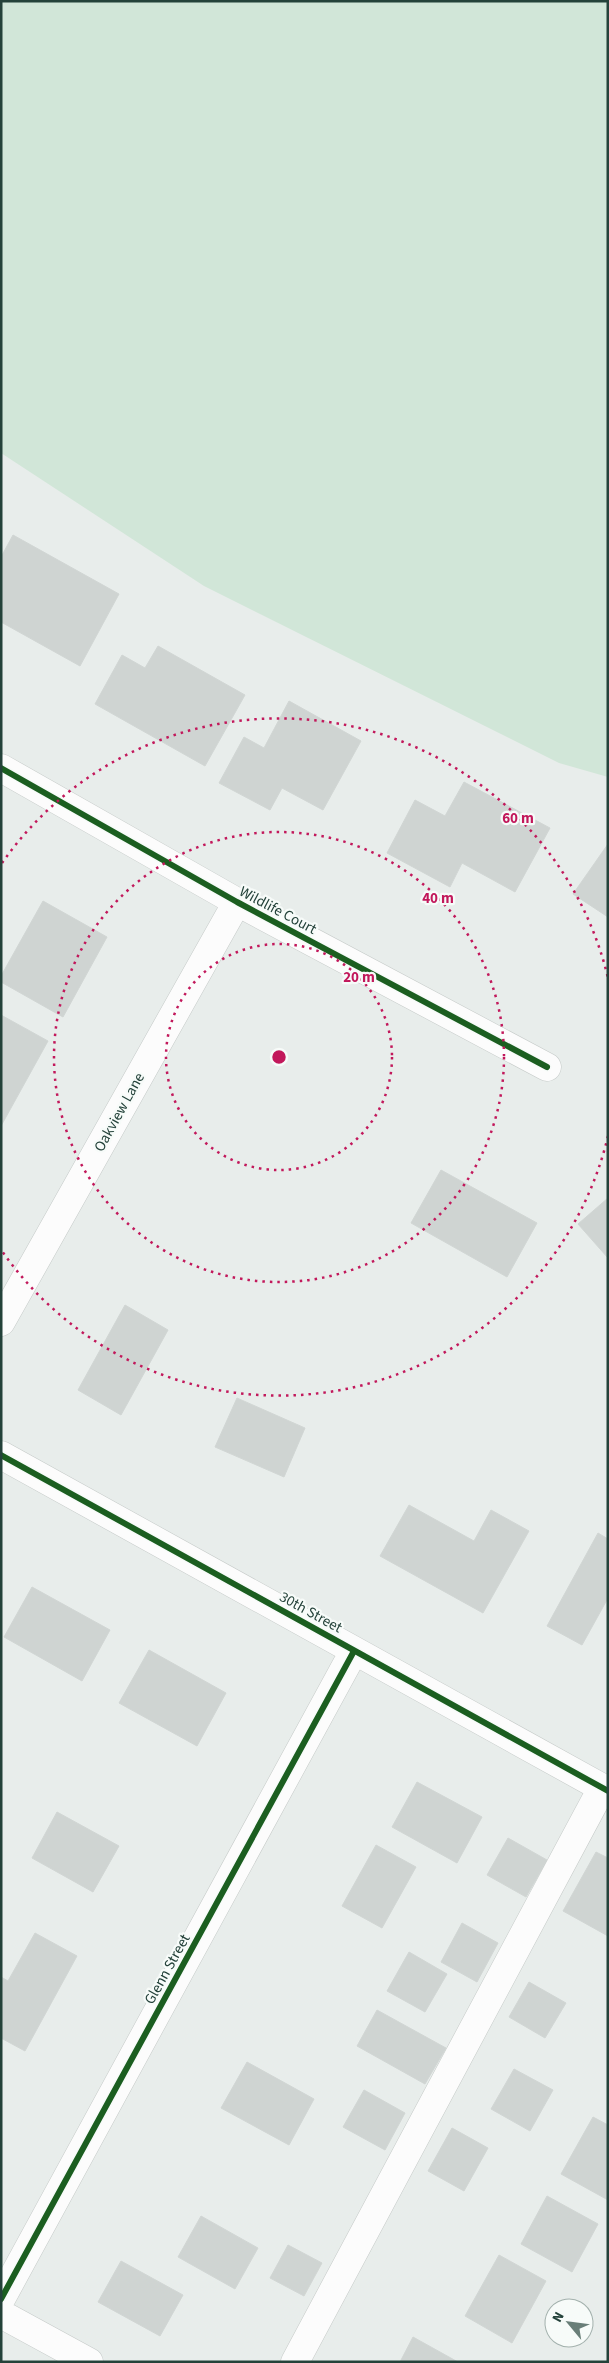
<svg xmlns="http://www.w3.org/2000/svg" width="609" height="2363" font-family="'Source Sans 3',sans-serif">
<style>
.green{fill:#d1e6d8}
.building{fill:#cfd4d2;stroke:#d1d6d4}
.lines{fill:none;stroke-linecap:round;stroke-linejoin:round}
.minor-casing{stroke:#c5cac8;stroke-width:29}
.minor{stroke:#fcfcfc;stroke-width:28}
.cycleway-casing{stroke:#f7fbf9;stroke-width:9}
.cycleway{stroke:#1b5e20;stroke-width:6}
.ring{fill:none;stroke:#c2185b;stroke-width:2.5;stroke-dasharray:2.5 5}
.labels{text-anchor:middle;stroke-width:4.5;stroke-linejoin:round;paint-order:stroke}
.street-label{font-size:15px;fill:#24423a;stroke:#f7fbf9}
.centre{fill:#c2185b;stroke:#f7fbf9;stroke-width:2.5}
.ring-label{font-size:15px;text-anchor:middle;font-weight:bold;fill:#c2185b;stroke:#f7fbf9;stroke-width:4.5;stroke-linejoin:round;paint-order:stroke}
</style>
<rect width="100%" height="100%" fill="#e8edeb"/>
<!-- green -->
<path class="green" d="M1,1H608V777L559,763L204,586L1,453Z"/>
<!-- building -->
<path class="building" d="M13,535L119,594L80,666L1,622V557Z
M158,646L245,695L205,766L95,704L122,655L145,668Z
M289,701L361,741L323,810L282,788L270,810L219,783L244,737L264,748Z
M464,782L550,828L515,892L462,863L450,887L387,853L415,800L445,816Z
M608,844V917L573,894Z
M43,901L107,937L63,1017L1,982V976Z
M1,1015L48,1041L1,1126Z
M441,1170L537,1223L507,1277L411,1223Z
M608,1198V1258L578,1224Z
M125,1305L168,1330L121,1415L78,1390Z
M237,1398L305,1428L284,1477L215,1447Z
M409,1505L474,1541L491,1510L529,1531L483,1613L380,1556Z
M598,1533L608,1539V1598L582,1645L547,1626Z
M32,1587L110,1630L82,1681L4,1637Z
M149,1650L226,1693L197,1746L119,1703Z
M417,1782L482,1817L457,1863L392,1827Z
M57,1812L119,1846L93,1892L32,1858Z
M508,1838L547,1860L526,1897L487,1875Z
M376,1845L416,1867L382,1928L342,1906Z
M596,1852L608,1858V1936L563,1911Z
M462,1923L498,1943L477,1982L441,1962Z
M35,1933L77,1956L25,2051L1,2038V1977L8,1981Z
M409,1952L447,1974L425,2012L387,1991Z
M529,1982L566,2003L545,2038L509,2017Z
M377,2010L446,2048L425,2084L357,2046Z
M247,2062L314,2099L289,2145L221,2108Z
M514,2069L553,2090L530,2131L491,2109Z
M364,2090L405,2113L385,2150L343,2127Z
M593,2117L608,2125V2200L561,2174Z
M452,2128L488,2148L464,2191L428,2171Z
M547,2196L598,2224L572,2272L521,2244Z
M201,2216L258,2248L235,2289L178,2257Z
M288,2245L322,2263L304,2296L270,2278Z
M499,2255L546,2281L512,2343L465,2316Z
M121,2261L183,2295L160,2336L98,2302Z
M413,2337L458,2362H400Z"/>
<g class="lines">
<!-- minor casing -->
<g class="minor-casing">
<path id="minor" d="M1,768L237,902L547,1067
M1,1322L237,902
M1,1455L608,1791
M1,2299L354,1651
M1,2314L89,2362
M295,2362L602,1788"/>
</g>
<!-- minor -->
<use href="#minor" class="minor"/>
<!-- cycleway casing -->
<g class="cycleway-casing">
<path id="cycleway" d="M1,768L237,902L547,1067
M1,1455L608,1791
M1,2299L354,1651"/>
</g>
<!-- cycleway -->
<use href="#cycleway" class="cycleway"/>
</g>
<!-- distance rings -->
<g class="ring">
<circle cx="279" cy="1057" r="113"/>
<circle cx="279" cy="1057" r="225"/>
<path d="M608 1136A338 338 0 0 1 2 1251M2 863A338 338 0 0 1 608 978"/>
</g>
<g class="labels">
<!-- street labels -->
<g class="street-label">
<text transform="translate(278 910) rotate(28)" y="5">Wildlife Court</text>
<text transform="translate(119 1112) rotate(-61)" y="5">Oakview Lane</text>
<text transform="translate(311 1612) rotate(29)" y="5">30th Street</text>
<text transform="translate(167 1969) rotate(-61)" y="5">Glenn Street</text>
</g>
</g>
<circle cx="279" cy="1057" r="8" class="centre"/>
<g class="ring-label">
<text x="518" y="823">60 m</text>
<text x="438" y="903">40 m</text>
<text x="359" y="982">20 m</text>
</g>
<!-- border -->
<rect width="609" height="2363" fill="none" stroke="#24423a" stroke-width="5"/>
<!-- north arrow -->
<g transform="translate(569 2323) rotate(299)"><circle r="24" fill="#f7fbf9" stroke="#a3b1ad"/>
<path d="M0-4L9 19L0 12L-9 19Z" fill="#697e78"/>
<text y="-8" font-size="14" font-weight="bold" text-anchor="middle" fill="#24423a">N</text>
</g>
</svg>
